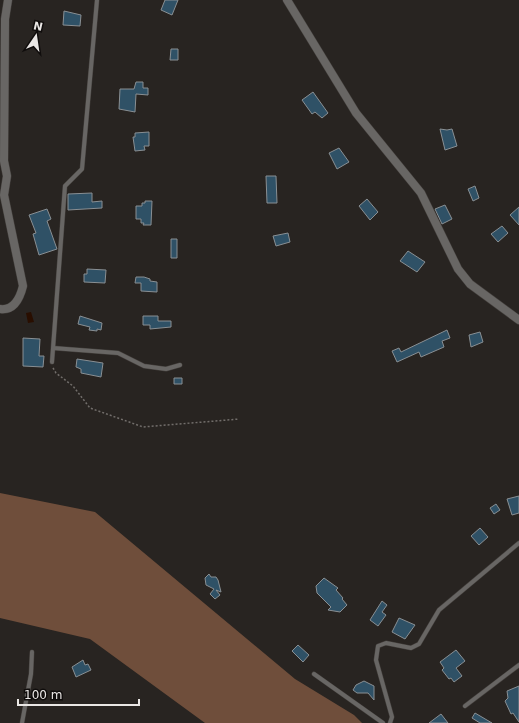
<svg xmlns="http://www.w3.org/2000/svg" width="519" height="723" font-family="'DejaVu Sans',sans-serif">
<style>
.forest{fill:#6f4e3b}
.water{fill:#290e00}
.building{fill:#2f5166;stroke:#898f93}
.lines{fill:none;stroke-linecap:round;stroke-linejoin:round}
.service-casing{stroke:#433f3c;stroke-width:5}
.minor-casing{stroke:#433f3c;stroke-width:9}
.path{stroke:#726e6b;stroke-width:1.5;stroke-dasharray:2 2;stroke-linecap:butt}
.service{stroke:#686664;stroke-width:4}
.minor{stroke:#686664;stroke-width:8}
</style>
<rect width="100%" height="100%" fill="#282421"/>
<!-- forest -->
<path class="forest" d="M0,493L95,512L295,679L354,715L362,723H205L90,639L0,618Z"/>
<!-- water -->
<path class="water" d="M31,312L34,322L28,323L26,313Z"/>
<!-- building -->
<path class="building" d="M165,0H178L172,15L161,10Z
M64,11L81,15L80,26L63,25Z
M171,49H178V60H170Z
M136,82H143V88H148V95L136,94L135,112L119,109L120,89H134Z
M313,92L328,113L322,118L315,112L312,114L302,100Z
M440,129L447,130L452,129L457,146L445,150Z
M149,132V146H144L145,150L135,151L133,137H135V133Z
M339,148L349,162L337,169L329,153Z
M266,176H276L277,203H267Z
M475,186L479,198L473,201L468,189Z
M92,193V202L102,201V208L68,210V194Z
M367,199L378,212L370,220L359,206Z
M145,201H152L151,225H143L144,223H141V219H136V206H142V203H145Z
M445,205L452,219L442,224L435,209Z
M519,207V225L510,215Z
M47,209L51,219L47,221L57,249L39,255L33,234L36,233L29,215Z
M502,226L508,233L498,242L491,234Z
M288,233L290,242L276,246L273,236Z
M171,239H177V258H171Z
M408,251L425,262L417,272L400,261Z
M87,269L106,270L105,283L84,282V274H87Z
M136,277H144L150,279V281L157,282V292L141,291V283H135Z
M80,316L102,323L101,330L97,329V331L89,330L90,327L78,324Z
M143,316H158V321H171V327L150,329V325H143Z
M447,330L450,338L442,341L444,347L421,357L419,352L397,362L392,351L399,348L401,352Z
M480,332L483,342L471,347L469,335Z
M23,338L40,339L39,356H44L43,367L23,366Z
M77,359L103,363L101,377L81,373V369L76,367Z
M174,378H182V384H174Z
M519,496V513L512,515L507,499Z
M496,504L500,510L494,514L490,508Z
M480,528L488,537L479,545L471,536Z
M209,574L211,577H216L218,580L221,592L216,590L220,595L215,599L210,594L214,589L206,585L205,578Z
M324,578L338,588L336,590L343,598L342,599L347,605L340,612L328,610L331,607L317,593L316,586Z
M382,601L387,605L382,612L386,615L378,626L370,620Z
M399,618L415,625L405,639L392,632Z
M298,645L309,655L303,662L292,651Z
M456,650L465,661L456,668L462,676L454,682L451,678L449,679L442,670L444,668L440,662Z
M83,660L85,665L88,664L91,670L76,677L72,667Z
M364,681L374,686V700L368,693H357L353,690L356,685Z
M519,686V722L513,713L511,714L505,701L508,698L507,691Z
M475,713L492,723H480L472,718Z
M441,714L448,723H429Z"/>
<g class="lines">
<!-- service casing -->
<g class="service-casing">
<path id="service" d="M53,348L118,353L144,366L166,369L180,365
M52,362L65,186L82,169L97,0
M314,674L383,723
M465,706L519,665
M22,723L31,674L32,652
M390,723L392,717L376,660L378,646L386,643L411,648L419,644L439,610L519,543"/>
</g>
<!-- minor casing -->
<g class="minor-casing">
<path id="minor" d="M287,0L356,113L421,193L458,269L470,284L519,320
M0,309C14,311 20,298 23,286L4,195L7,176L4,161L5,19L8,0"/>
</g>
<!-- path -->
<path class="path" d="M53,368L56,373L73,386L90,408L143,427L239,419"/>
<!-- service -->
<use href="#service" class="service"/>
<!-- minor -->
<use href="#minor" class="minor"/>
</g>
<!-- north arrow -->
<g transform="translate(36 36) rotate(13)" stroke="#100d0c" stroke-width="3" paint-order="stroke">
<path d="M0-3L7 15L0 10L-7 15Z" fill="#eae7e5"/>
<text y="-6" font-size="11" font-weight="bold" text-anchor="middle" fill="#eae7e5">N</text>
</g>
<!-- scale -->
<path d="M18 699v6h121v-6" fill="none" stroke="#eae7e5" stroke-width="2"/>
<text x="24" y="699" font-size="12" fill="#eae7e5" stroke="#100d0c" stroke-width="3" paint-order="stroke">100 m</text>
</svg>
